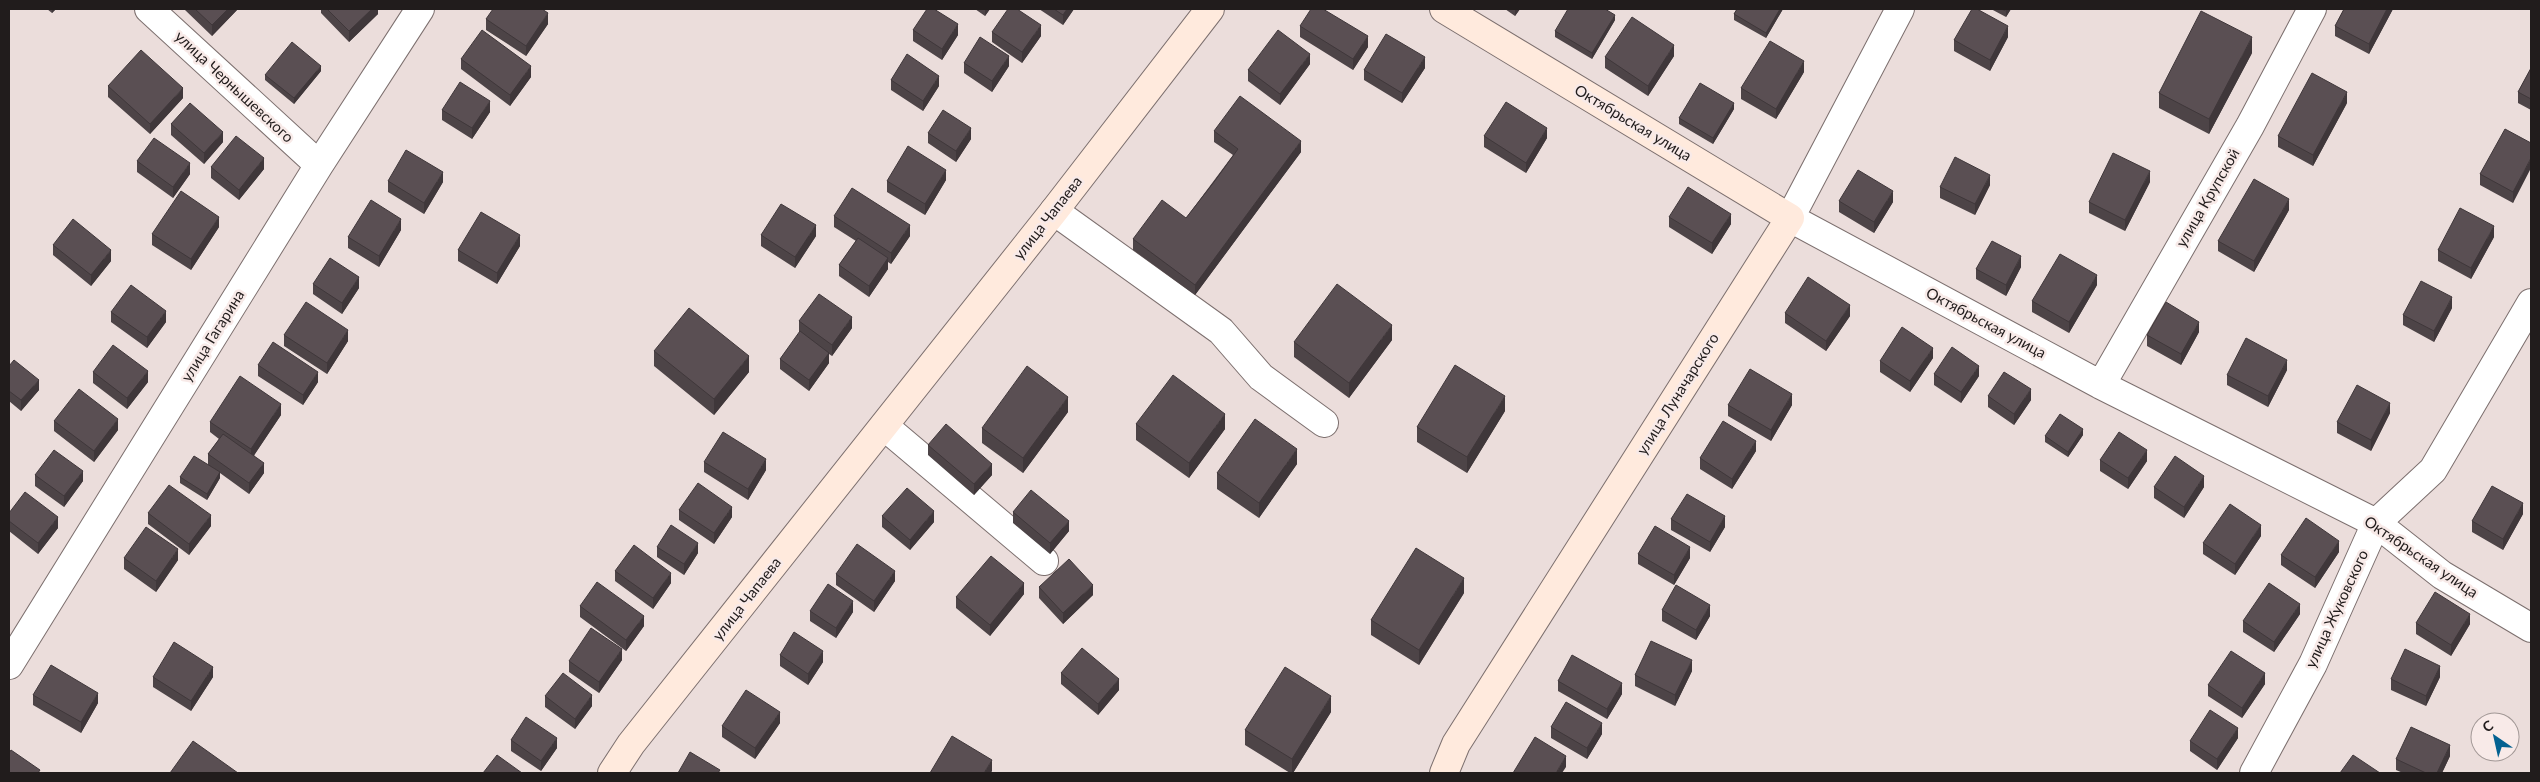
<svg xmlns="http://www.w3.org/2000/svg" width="2540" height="782" font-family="Lato,sans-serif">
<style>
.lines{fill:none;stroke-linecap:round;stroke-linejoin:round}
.minor-casing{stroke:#7c6f6e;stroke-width:30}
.tertiary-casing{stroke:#7c6f6e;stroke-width:30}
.secondary-casing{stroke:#7c6f6e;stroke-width:30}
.minor{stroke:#fff;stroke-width:28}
.tertiary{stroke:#fff;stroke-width:28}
.secondary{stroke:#ffeadd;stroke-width:28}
.wall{fill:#4d4447}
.shaded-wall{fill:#3f373a}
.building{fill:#5a4f53;stroke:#3f373a}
.labels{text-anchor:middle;stroke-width:5;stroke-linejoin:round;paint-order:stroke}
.street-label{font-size:15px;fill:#211c1c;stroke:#f8eae8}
</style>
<rect width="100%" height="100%" fill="#ebdddb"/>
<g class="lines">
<!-- minor casing -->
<g class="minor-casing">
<path id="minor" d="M149,9L319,165
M1900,9L1790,218L2101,385L2376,523L2442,575L2531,628
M2101,385L2250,126L2312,9
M884,426L1044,561
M9,665L319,165L420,9
M2254,773L2313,664L2376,523L2433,470L2531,303"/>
</g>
<!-- tertiary casing -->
<g class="tertiary-casing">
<path id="tertiary" d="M1054,211L1221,331L1261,377L1324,423"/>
</g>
<!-- secondary casing -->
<g class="secondary-casing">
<path id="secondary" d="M612,773L631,744L1054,211L1210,9
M1444,773L1456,744L1790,218L1444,9"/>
</g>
<!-- minor -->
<use href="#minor" class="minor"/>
<!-- tertiary -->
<use href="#tertiary" class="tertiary"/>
<!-- secondary -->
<use href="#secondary" class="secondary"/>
</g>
<!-- wall -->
<path class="wall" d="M47,9H56L52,13Z
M185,9H237V10L212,36L185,10Z
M321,9H378V14L349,42L321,13Z
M975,9H990L985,16Z
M1039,9H1074L1063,25Z
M1505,9H1520L1515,16Z
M1737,9H1783L1766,38L1734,20V14Z
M1991,9H2011L2006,17Z
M2344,9H2393L2369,54L2335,36V26Z
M486,19L548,24L526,56L486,30Z
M1615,20L1592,59L1555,37V31Z
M1300,26L1368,47L1353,70L1300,37Z
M913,30L958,35L942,60L913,41Z
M992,32L1041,36L1022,63L992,42Z
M2008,37L1990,71L1954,51V40Z
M2252,53L2209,134L2159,108V93Z
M1674,56L1648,96L1605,68V57Z
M461,59L531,77L510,106L461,69Z
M964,63L1009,66L992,92L964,73Z
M1310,64L1280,105L1248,81V70Z
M1425,68L1402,103L1364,80V70Z
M2531,68V110L2518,103V92Z
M321,71L294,104L265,80V75Z
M1804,72L1776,119L1741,99V88Z
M891,80L939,86L923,111L891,90Z
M108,86L183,98L150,134L108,97Z
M2347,103L2313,166L2278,147V136Z
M1734,109L1713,144L1679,124V118Z
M442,110L490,112L472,139L442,120Z
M171,124L223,142L204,164L171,135Z
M1214,131L1301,152L1195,295L1133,250V239L1186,218L1233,155L1214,142Z
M928,133L971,139L956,162L928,143Z
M1484,136L1547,138L1526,173L1484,147Z
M2531,143L2513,203L2480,185V174Z
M137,161L190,174L173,198L137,172Z
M211,167L264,169L239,200L211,178Z
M946,180L925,215L887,192V181Z
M388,181L443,182L424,214L388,192Z
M2150,182L2125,231L2089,213V202Z
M1990,185L1975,215L1940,198V187Z
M1839,201L1893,202L1874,233L1839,212Z
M2289,210L2254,272L2218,251V241Z
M834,216L910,236L891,264L888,262V269L869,297L839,276V265L856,241L834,227Z
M1669,217L1731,224L1712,254L1669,227Z
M219,227L191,270L152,245V234Z
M401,230L379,267L348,248V237Z
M761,235L816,236L795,268L761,246Z
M2494,237L2471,279L2438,261V250Z
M53,245L111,261L91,286L53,255Z
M520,246L497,284L458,261V250Z
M2021,267L2006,296L1976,279V269Z
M313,284L359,288L342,314L313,294Z
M2097,285L2069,333L2032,312V301Z
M2452,308L2434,342L2403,325V315Z
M111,312L166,322L147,348L111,322Z
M1785,313L1850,316L1826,351L1785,323Z
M799,321L852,328L832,356L829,354V363L809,391L780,369V359L800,333L799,332Z
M2199,332L2181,365L2147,346V335Z
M284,335L348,341L327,374L284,346Z
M1392,340L1349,398L1294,357V342Z
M654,351L749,372L714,415L654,366Z
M1933,358L1910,392L1880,372V361Z
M258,365L318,382L303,405L258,376Z
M9,366L39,390L21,411L9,401Z
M2287,370L2268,407L2227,385V375Z
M93,372L148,382L127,409L93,383Z
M1934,374L1979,376L1961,403L1934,385Z
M1988,396L2031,400L2014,425L1988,407Z
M1728,405H1792L1771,441L1728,416Z
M1505,411L1467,473L1417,442V427Z
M1068,412L1023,473L982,443V428Z
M2390,413L2371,451L2337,433V422Z
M281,415L254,455L264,473L249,494L220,473V478L207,500L180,483V477L208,465V454L219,439L210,432V422Z
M54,421L118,430L94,462L54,431Z
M1136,424L1225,429L1189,478L1136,440Z
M2083,435L2068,457L2045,442V436Z
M928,445L992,475L974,495L928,455Z
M1756,451L1732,489L1700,469V458Z
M2100,460L2147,461L2128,489L2100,471Z
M704,462L766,470L748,500L704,472Z
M1297,464L1259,518L1217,489V473Z
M35,475L83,481L64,507L35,486Z
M2154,487H2204L2184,518L2154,498Z
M679,510L732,517L714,544L679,520Z
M1013,512L1069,531L1050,554L1013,523Z
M9,513L58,528L38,554L9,531Z
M148,513L211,526L189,555L148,524Z
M2523,514L2503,550L2472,532V521Z
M882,516L934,522L910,550L882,527Z
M1671,519L1725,527L1710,552L1671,530Z
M2261,536L2235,575L2203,554V543Z
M657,547L698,553L684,575L657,557Z
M2339,552L2315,588L2281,565V555Z
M1638,554L1690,558L1674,585L1638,564Z
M124,558L178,560L156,592L124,569Z
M615,571L671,583L653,609L615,581Z
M836,574L895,581L874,612L836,585Z
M1039,587L1093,595L1063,624L1039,598Z
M1464,593L1419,665L1371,635V620Z
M1024,594L990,636L956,608V597Z
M580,606L644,626L626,651L580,617Z
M1662,610L1710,616L1696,640L1662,621Z
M810,611L853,612L836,638L810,621Z
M2300,614L2274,652L2243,632V621Z
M2416,623L2470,624L2451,656L2416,634Z
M780,655L823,662L808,685L780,666Z
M622,660L599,693L569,672V661Z
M1692,671L1675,706L1635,686V675Z
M1061,673L1119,690L1098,715L1061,684Z
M153,677H213L191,711L153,687Z
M2440,677L2426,706L2391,690V679Z
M1558,681L1622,694L1607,719L1558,691Z
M2265,684L2242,718L2208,696V685Z
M33,695L98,703L81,733L33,705Z
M545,696L592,706L575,729L545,707Z
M1331,712L1293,773H1290L1245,745V730Z
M780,723L755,759L722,737V726Z
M1551,727L1602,734L1587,759L1551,738Z
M2238,738L2217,770L2190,751V741Z
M511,740L557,748L541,771L511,751Z
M2450,756L2442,773H2403L2396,770V759Z"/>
<!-- shaded-wall -->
<path class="shaded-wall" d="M52,9H56L52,13Z
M228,9H237V10L212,36V25Z
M372,9H378V14L349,42V31Z
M985,9H990L985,16Z
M1067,9H1074L1063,25V15Z
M1516,9H1520L1515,16V10Z
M1780,9H1783L1766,38V33Z
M2008,9H2011L2006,17V11Z
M2387,9H2393L2369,54V44Z
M548,13V24L526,56V46Z
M1615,15V20L1592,59V53Z
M958,24V35L942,60V49Z
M1041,25V36L1022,63V52Z
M2008,26V37L1990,71V60Z
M1368,36V47L1353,70V59Z
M2252,37V53L2209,134V119Z
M1674,45V56L1648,96V86Z
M1310,54V64L1280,105V94Z
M1009,56V66L992,92V81Z
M1425,57V68L1402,103V93Z
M1804,61V72L1776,119V109Z
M321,66V71L294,104V98Z
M531,66V77L510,106V95Z
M939,76V86L923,111V101Z
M183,88V98L150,134V124Z
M2347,92V103L2313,166V155Z
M490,101V112L472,139V128Z
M1734,103V109L1713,144V138Z
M971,128V139L956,162V151Z
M1547,128V138L1526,173V163Z
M223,132V142L204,164V153Z
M1301,141V152L1195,295V285Z
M264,158V169L239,200V190Z
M2531,158V168L2513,203V192Z
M190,163V174L173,198V187Z
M946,170V180L925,215V204Z
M2150,171V182L2125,231V220Z
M443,172V182L424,214V203Z
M1990,175V185L1975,215V204Z
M1893,191V202L1874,233V222Z
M2289,199V210L2254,272V261Z
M1731,214V224L1712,254V243Z
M219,217V227L191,270V259Z
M401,219V230L379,267V256Z
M816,225V236L795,268V257Z
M910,225V236L891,264V253Z
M2494,226V237L2471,279V268Z
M520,235V246L497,284V273Z
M111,250V261L91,286V275Z
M2021,256V267L2006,296V285Z
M888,258V269L869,297V286Z
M2097,275V285L2069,333V322Z
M359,277V288L342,314V303Z
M2452,297V308L2434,342V331Z
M1850,305V316L1826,351V341Z
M166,311V322L147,348V337Z
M852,317V328L832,356V345Z
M2199,322V332L2181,365V354Z
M1392,325V340L1349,398V383Z
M348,330V341L327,374V363Z
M1933,348V358L1910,392V381Z
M829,353V363L809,391V380Z
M749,356V372L714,415V399Z
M2287,360V370L2268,407V396Z
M1979,366V376L1961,403V392Z
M148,371V382L127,409V398Z
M318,372V382L303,405V395Z
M39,380V390L21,411V400Z
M2031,389V400L2014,425V414Z
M1792,394V405L1771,441V430Z
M1505,396V411L1467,473V457Z
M1068,397V412L1023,473V458Z
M2390,403V413L2371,451V440Z
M281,404V415L251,460V449Z
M1225,414V429L1189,478V463Z
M118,419V430L94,462V451Z
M2083,429V435L2068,457V452Z
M1756,441V451L1732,489V479Z
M1297,449V464L1259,518V503Z
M2147,450V461L2128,489V478Z
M766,459V470L748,500V489Z
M264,463V473L249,494V483Z
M992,464V475L974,495V484Z
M83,471V481L64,507V496Z
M220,472V478L207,500V494Z
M2204,476V487L2184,518V507Z
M2523,503V514L2503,550V539Z
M732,507V517L714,544V533Z
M934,511V522L910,550V540Z
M211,515V526L189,555V544Z
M1725,516V527L1710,552V542Z
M58,517V528L38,554V543Z
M1069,521V531L1050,554V543Z
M2261,525V536L2235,575V564Z
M2339,541V552L2315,588V577Z
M698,543V553L684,575V564Z
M1690,547V558L1674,585V575Z
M178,549V560L156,592V581Z
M895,571V581L874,612V601Z
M671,573V583L653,609V598Z
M1464,578V593L1419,665V650Z
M1024,583V594L990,636V625Z
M1093,585V595L1063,624V613Z
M853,601V612L836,638V628Z
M2300,604V614L2274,652V642Z
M1710,605V616L1696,640V630Z
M2470,614V624L2451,656V645Z
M644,616V626L626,651V640Z
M622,649V660L599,693V682Z
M823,651V662L808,685V674Z
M1692,660V671L1675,706V695Z
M2440,666V677L2426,706V696Z
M213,667V677L191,711V701Z
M2265,673V684L2242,718V708Z
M1119,679V690L1098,715V704Z
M1622,683V694L1607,719V709Z
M98,693V703L81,733V722Z
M592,695V706L575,729V719Z
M1331,696V712L1293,773H1292V759Z
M780,712V723L755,759V748Z
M1602,723V734L1587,759V748Z
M2238,728V738L2217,770V759Z
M557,738V748L541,771V761Z
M2450,745V756L2442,773H2437Z
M1566,756V767L1562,773H1556Z
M992,760V771L991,773H984Z"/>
<!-- building -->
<path class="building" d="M195,9H228L212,25Z
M327,9H372L349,31Z
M493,9H542L548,13L526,46L486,19Z
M927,9H934L958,24L942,49L913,30Z
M1008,9H1017L1041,25L1022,52L992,32Z
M1054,9H1067L1063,15Z
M1311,9H1323L1368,36L1353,59L1300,26Z
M1568,9H1605L1615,15L1592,53L1555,31Z
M1737,9H1780L1766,33L1734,14Z
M1972,9H1977L2008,26L1990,60L1954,40Z
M2001,9H2008L2006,11Z
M2344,9H2387L2369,44L2335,26Z
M2201,11L2252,37L2209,119L2159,93Z
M1632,17L1674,45L1648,86L1605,57Z
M482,30L531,66L510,95L461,59Z
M1278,30L1310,54L1280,94L1248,70Z
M1386,34L1425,57L1402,93L1364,70Z
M980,37L1009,56L992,81L964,63Z
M1770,41L1804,61L1776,109L1741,88Z
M292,42L321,66L294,98L265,75Z
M141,50L183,88L150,124L108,86Z
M907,54L939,76L923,101L891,80Z
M2531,68V99L2518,92Z
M2312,73L2347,92L2313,155L2278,136Z
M460,82L490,101L472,128L442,110Z
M1700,83L1734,103L1713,138L1679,118Z
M1240,96L1301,141L1195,285L1133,239L1162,200L1186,218L1214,182L1238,149L1214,131Z
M1506,102L1547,128L1526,163L1484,136Z
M190,103L223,132L204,153L171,124Z
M943,110L971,128L956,151L928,133Z
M2505,129L2531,143V158L2513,192L2480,174Z
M236,136L264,158L239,190L211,167Z
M154,138L190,163L173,187L137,161Z
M908,146L946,170L925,204L887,181Z
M406,150L443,172L424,203L388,181Z
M2113,153L2150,171L2125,220L2089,202Z
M1955,157L1990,175L1975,204L1940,187Z
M1858,170L1893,191L1874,222L1839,201Z
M2254,179L2289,199L2254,261L2218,241Z
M1688,187L1731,214L1712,243L1669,217Z
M852,188L910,225L891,253L834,216Z
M181,191L219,217L191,259L152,234Z
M371,200L401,219L379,256L348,237Z
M781,204L816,225L795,257L761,235Z
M2460,208L2494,226L2471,268L2438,250Z
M481,212L520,235L497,273L458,250Z
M73,219L111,250L91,275L53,245Z
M858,238L888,258L869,286L839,265Z
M1992,241L2021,256L2006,285L1976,269Z
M2060,254L2097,275L2069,322L2032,301Z
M330,258L359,277L342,303L313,284Z
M1808,277L1850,305L1826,341L1785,313Z
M2421,281L2452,297L2434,331L2403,315Z
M1337,284L1392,325L1349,383L1294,342Z
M131,285L166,311L147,337L111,312Z
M819,294L852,317L832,345L799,321Z
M306,302L348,330L327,363L284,335Z
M2166,302L2199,322L2181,354L2147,335Z
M689,308L749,356L714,399L654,351Z
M1902,327L1933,348L1910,381L1880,361Z
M800,331L829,353L809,380L780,359Z
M2246,338L2287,360L2268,396L2227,375Z
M273,342L318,372L303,395L258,365Z
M113,345L148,371L127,398L93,372Z
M1952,347L1979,366L1961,392L1934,374Z
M14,360L39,380L21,400L9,391V366Z
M1455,365L1505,396L1467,457L1417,427Z
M1027,366L1068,397L1023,458L982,428Z
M1750,369L1792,394L1771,430L1728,405Z
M2004,372L2031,389L2014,414L1988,396Z
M1173,375L1225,414L1189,463L1136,424Z
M240,376L281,404L251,449L210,422Z
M2357,385L2390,403L2371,440L2337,422Z
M79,389L118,419L94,451L54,421Z
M2060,414L2083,429L2068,452L2045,436Z
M1255,419L1297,449L1259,503L1217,473Z
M1723,421L1756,441L1732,479L1700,458Z
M946,424L992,464L974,484L928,445Z
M723,432L766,459L748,489L704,462Z
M2119,432L2147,450L2128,478L2100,460Z
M223,434L264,463L249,483L208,454Z
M54,450L83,471L64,496L35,475Z
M194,456L220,472L207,494L180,477Z
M2175,456L2204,476L2184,507L2154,487Z
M698,483L732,507L714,533L679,510Z
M169,485L211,515L189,544L148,513Z
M2492,486L2523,503L2503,539L2472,521Z
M907,488L934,511L910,540L882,516Z
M1031,490L1069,521L1050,543L1013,512Z
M25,492L58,517L38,543L9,521V513Z
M1687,494L1725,516L1710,542L1671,519Z
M2230,504L2261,525L2235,564L2203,543Z
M2306,518L2339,541L2315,577L2281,555Z
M671,525L698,543L684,564L657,547Z
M1655,526L1690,547L1674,575L1638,554Z
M146,527L178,549L156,581L124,558Z
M857,544L895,571L874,601L836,574Z
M634,545L671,573L653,598L615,571Z
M1416,548L1464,578L1419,650L1371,620Z
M991,556L1024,583L990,625L956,597Z
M1069,559L1093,585L1063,613L1039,587Z
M597,582L644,616L626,640L580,606Z
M2269,583L2300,604L2274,642L2243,621Z
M828,584L853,601L836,628L810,611Z
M1676,585L1710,605L1696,630L1662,610Z
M2435,592L2470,614L2451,645L2416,623Z
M591,628L622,649L599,682L569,661Z
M794,632L823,651L808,674L780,655Z
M1651,641L1692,660L1675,695L1635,675Z
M174,642L213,667L191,701L153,677Z
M1082,648L1119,679L1098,704L1061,673Z
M2405,649L2440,666L2426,696L2391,679Z
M2231,651L2265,673L2242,708L2208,685Z
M1572,655L1622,683L1607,709L1558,681Z
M51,665L98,693L81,722L33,695Z
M1285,667L1331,696L1292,759L1245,730Z
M563,673L592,695L575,719L545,696Z
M746,690L780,712L755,748L722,726Z
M1566,702L1602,723L1587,748L1551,727Z
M2210,710L2238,728L2217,759L2190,741Z
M526,717L557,738L541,761L511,740Z
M2411,727L2450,745L2437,773H2426L2396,759Z
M952,736L992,760L984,773H930Z
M1535,737L1566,756L1556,773H1513Z
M193,741L238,773H170Z
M11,750L40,770L38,773H9V753Z
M690,752L720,770L718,773H678Z
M497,755L522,773H483Z
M2353,755L2380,773H2340Z"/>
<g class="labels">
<!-- street labels -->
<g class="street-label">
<text transform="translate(234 87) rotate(43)" y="5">улица Чернышевского</text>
<text transform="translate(1633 123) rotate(31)" y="5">Октябрьская улица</text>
<text transform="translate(2208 198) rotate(-60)" y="5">улица Крупской</text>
<text transform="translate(1048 218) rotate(-52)" y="5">улица Чапаева</text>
<text transform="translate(1986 323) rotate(28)" y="5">Октябрьская улица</text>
<text transform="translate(213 336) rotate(-58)" y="5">улица Гагарина</text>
<text transform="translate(1678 394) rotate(-58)" y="5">улица Луначарского</text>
<text transform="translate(2421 557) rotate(34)" y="5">Октябрьская улица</text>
<text transform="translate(747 599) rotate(-52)" y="5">улица Чапаева</text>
<text transform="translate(2337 609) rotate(-65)" y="5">улица Жуковского</text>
</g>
</g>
<!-- border -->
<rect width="2540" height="782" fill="none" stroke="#211c1c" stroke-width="20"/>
<!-- north arrow -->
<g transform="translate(2495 737) rotate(326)"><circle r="24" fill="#f8eae8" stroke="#a29896"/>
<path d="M0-4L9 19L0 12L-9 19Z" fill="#036191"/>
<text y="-8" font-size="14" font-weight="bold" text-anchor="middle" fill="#211c1c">С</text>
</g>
</svg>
